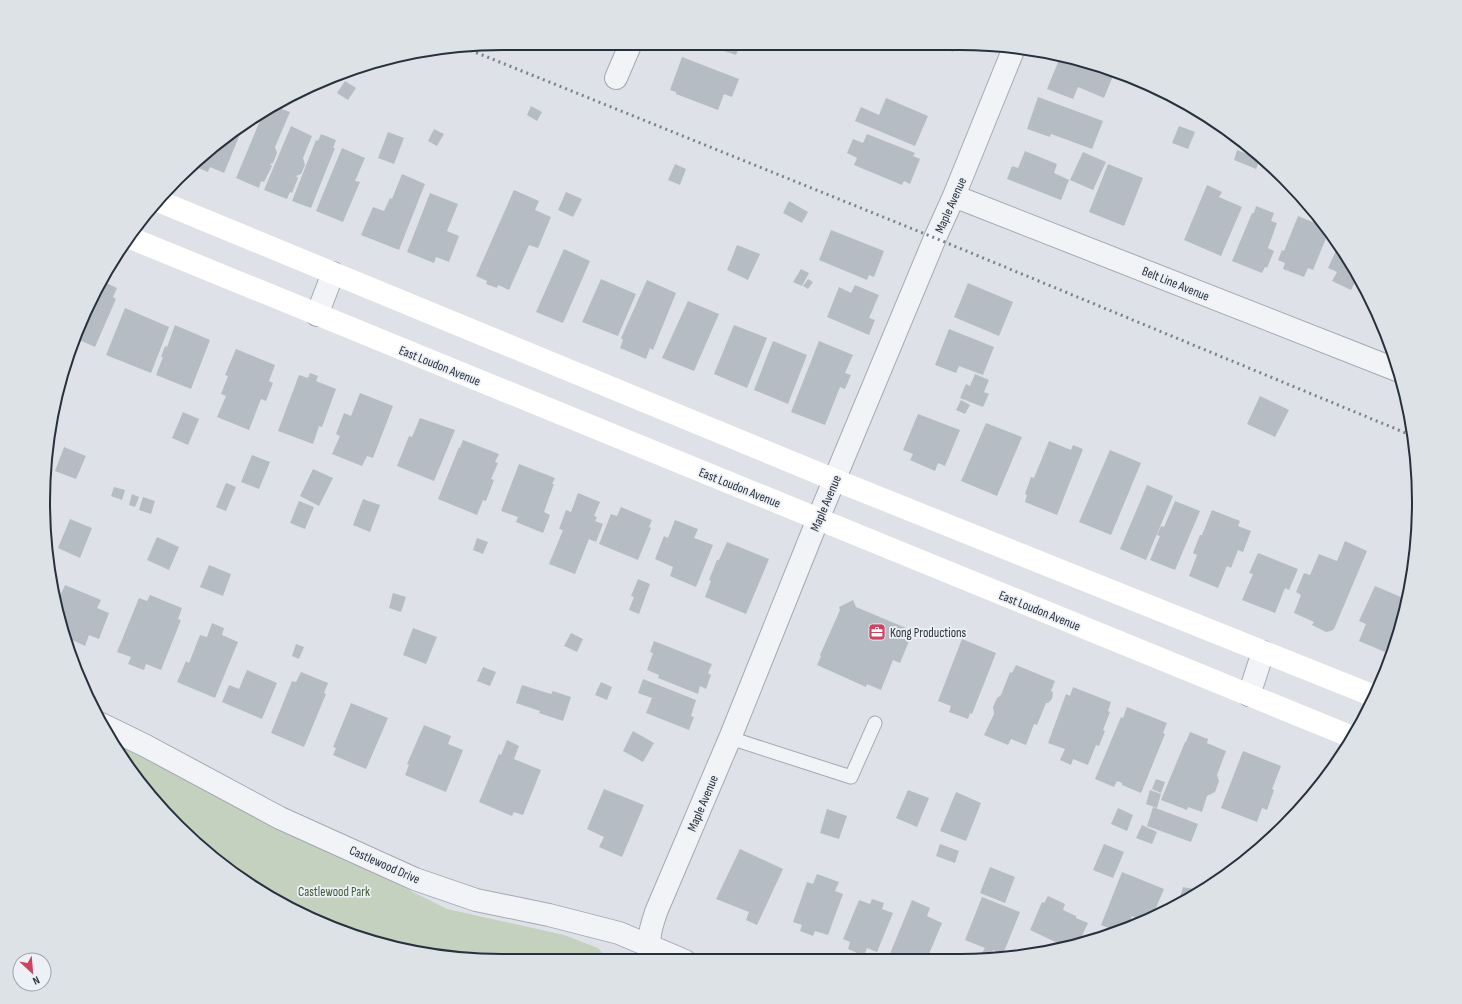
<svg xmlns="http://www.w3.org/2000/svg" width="1462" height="1004" font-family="'Sofia Sans Condensed',sans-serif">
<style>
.green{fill:#c5d1bf}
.building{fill:#b5bcc4}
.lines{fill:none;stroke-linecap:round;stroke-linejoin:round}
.lane-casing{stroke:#a3a9b2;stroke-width:15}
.street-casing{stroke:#a3a9b2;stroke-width:24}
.lane{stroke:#f1f3f6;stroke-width:13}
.street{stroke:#f1f3f6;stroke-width:22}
.secondary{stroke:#fff;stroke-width:22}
.rail{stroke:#788391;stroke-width:3;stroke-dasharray:2 4;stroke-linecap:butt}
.labels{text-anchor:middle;stroke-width:3.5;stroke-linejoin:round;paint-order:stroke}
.street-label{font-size:13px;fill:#27313e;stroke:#edf1f5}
.poi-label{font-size:13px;fill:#27313e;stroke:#edf1f5;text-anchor:start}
.park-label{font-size:13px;fill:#3e5a35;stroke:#edf1f5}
.rim{fill:none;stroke:#27313e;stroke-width:2}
</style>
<rect width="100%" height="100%" fill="#dee2e8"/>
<!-- green -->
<path class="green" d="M110,740L447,909L564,935L598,948L610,961H502L412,952L326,926L247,884L177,826L120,757Z"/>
<!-- building -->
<path class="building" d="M726,43H741L736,55L724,51Z
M932,43H957L953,52Z
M1061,55L1113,76L1104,98L1078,87L1073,99L1047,89Z
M682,57L739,79L732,97L724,94L718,110L676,94V92L670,90Z
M345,81L356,88L348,100L337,93Z
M1038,97L1103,121L1092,149L1051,134L1050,137L1027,129Z
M886,98L928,116L915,146L855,121L861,107L879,115Z
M274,106L290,112L275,147L277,153L273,163L270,164L272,166L264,182L261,181L259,188L236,178L264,111Z
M531,106L542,112L537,121L527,115Z
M245,122L224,173L210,167L208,172L194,166Z
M291,126L312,136L303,158L305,165L301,174L296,176L298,178L292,193L290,192L287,199L264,190Z
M1179,126L1195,132L1188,149L1172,143Z
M434,129L444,134L437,146L428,141Z
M388,132L404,138L394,164L378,158Z
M321,134L336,140L333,148H335L311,208L292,201L316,140L318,141Z
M867,134L915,153L913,156L920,159L910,184L904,181L902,185L854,165L857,158L847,153L853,139L863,143Z
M342,148L365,158L355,181L360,182L343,222L316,211Z
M1237,150L1260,159L1256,169L1234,160Z
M1025,151L1057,164L1054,173L1069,180L1061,200L1007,179L1012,166L1018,168Z
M1083,152L1106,162L1093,190L1070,180Z
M675,164L686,169L680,185L668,180Z
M1108,164L1143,178L1124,226L1089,212Z
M402,174L425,184L399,250L361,235L373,207L384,211L390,198L392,199Z
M1207,185L1222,192L1219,197L1242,207L1221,256L1184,240Z
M514,190L539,201L535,210L551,217L538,248L529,245L509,290L498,285L497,288L486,284L487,281L476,276Z
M566,192L582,199L573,217L558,210Z
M430,193L458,204L447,231L459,236L449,262L436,257L434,263L407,252Z
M789,201L808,212L802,223L783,213Z
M1256,206L1274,213L1271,221L1277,223L1268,248L1274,251L1267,268L1265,267L1262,273L1232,261L1252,213H1254Z
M1298,216L1325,227L1329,231L1313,270L1308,268L1304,277L1283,269L1285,263L1278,260L1282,250L1284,251Z
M831,230L884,251L874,277L869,275L867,280L819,260Z
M1339,244L1360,281L1356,280L1351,290L1332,281L1337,272L1328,268Z
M737,245L760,254L748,280L727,270Z
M564,249L590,261L563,323L536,312Z
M801,269L809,273L802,286L793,282Z
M601,279L636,294L618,336L582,322Z
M808,279L813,282L808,289L803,286Z
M647,280L676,293L653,350L650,348L646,359L620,348L623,340L621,338Z
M102,281L117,288L113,297L116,299L95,347L75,338L78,326Z
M968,283L1013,302L999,336L954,317Z
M855,285L879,295L869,318L875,320L869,335L827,317L839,287L851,293Z
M688,301L719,314L694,371L662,358Z
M125,308L169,327L151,373L106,355Z
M175,325L210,340L191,389L156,375L163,357H161L165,346L167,347Z
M734,325L767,338L747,388L714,374Z
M949,329L994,347L983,375L959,366L956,373L935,365Z
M773,341L807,355L788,404L754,390Z
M819,341L853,355L845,373L851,375L845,389L840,387L825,425L791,412Z
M236,349L275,365L269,381L273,383L266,401L261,399L249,430L217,417L226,396L221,394L228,376L225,375Z
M310,373L318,376L316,381L336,389L322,427L319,426L313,444L278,431L299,375L308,378Z
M975,374L989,380L984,392L989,394L983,407L960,398L966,384L970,386Z
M360,393L393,406L373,458L367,456L362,466L332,454L340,436L336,434L344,413L351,416Z
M1260,396L1289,410L1275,437L1247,424Z
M961,400L970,405L965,414L956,410Z
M183,412L199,419L188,445L172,438Z
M918,414L960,430L945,466L938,463L935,471L910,460L913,454L903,450Z
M420,418L455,430L434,481L397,466L409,436L412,437Z
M986,423L1022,437L997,496L961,481Z
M51,428L57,431L51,444L47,442Z
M463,440L499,454L495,462L498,463L491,479L494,480L486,501L483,500L477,515L438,499L459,447L460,448Z
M1049,441L1071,450L1073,445L1083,449L1057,515L1025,502L1027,495L1025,494L1031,477L1034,478Z
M64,447L86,456L76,479L55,471Z
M1110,450L1141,463L1111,535L1079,522Z
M252,455L270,462L259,489L241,482Z
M519,464L555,478L552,484H554L544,512L550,515L543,533L516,522L518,517L501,511Z
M313,469L333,478L319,506L300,496Z
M226,483L236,487L226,511L216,507Z
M1147,485L1173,496L1146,560L1120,549Z
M114,487L125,490L122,500L111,496Z
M578,493L600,502L594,516L597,517L595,521L603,524L596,542L589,539L575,574L549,564L563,530L559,529L566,510L571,512Z
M132,494L139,497L135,507L129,505Z
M143,497L155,501L151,514L139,510Z
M363,499L380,505L370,532L353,525Z
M299,501L314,507L305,529L290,523Z
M1175,501L1200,511L1175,570L1150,560L1160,536L1157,535L1161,526L1164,527Z
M621,507L652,520L649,527L651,528L638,560L599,544L611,514L617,516Z
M1212,510L1240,521L1238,526L1251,531L1243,552L1238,550L1231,568L1227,566L1218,588L1189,576L1197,555L1193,553L1200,535H1202Z
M70,519L92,528L80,558L58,548Z
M675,520L698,529L694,538L713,545L696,587L670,576L673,567L655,559L664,536L668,538Z
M157,537L179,547L169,570L147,560Z
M477,538L488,542L483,554L473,550Z
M1345,541L1367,551L1334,629L1331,631L1326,632L1312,625L1314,622L1294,613L1301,595L1296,592L1304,573L1310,575L1319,554L1337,561Z
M727,542L769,559L746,614L705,597L711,581L709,580L717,560H719Z
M1258,553L1298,569L1289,590L1285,588L1275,613L1242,600L1253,574L1249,573Z
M209,565L231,574L223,596L200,587Z
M638,579L650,584L639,614L629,610L634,597L631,596Z
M65,585L101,600L97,608L109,613L99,639L89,635L85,646L68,638L56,605Z
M1375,586L1408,600L1394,645L1389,643L1385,652L1359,641L1366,624L1359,621Z
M393,593L406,597L401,612L389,608Z
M150,595L182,608L178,619L181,620L161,670L146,664L144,670L128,664L131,657L117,652L139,598L147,601Z
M853,600L856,607L906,628L902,638L909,641L900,663L893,660L881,690L867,684L866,687L817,665L821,656L820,655L840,610L839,607Z
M212,623L224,628L222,635L238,642L215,698L177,682L186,661L189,663L200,635L207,637Z
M413,628L437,637L426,664L403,655Z
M571,633L583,639L577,652L564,646Z
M962,639L996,653L972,714L970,713L968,719L949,712L951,706L938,701Z
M654,641L712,664L708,673L711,675L706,689L700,686L698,694L658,678L659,675L647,670L653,653L650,652Z
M296,644L304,647L299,659L292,656Z
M1016,665L1055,681L1051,691L1053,692L1052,699L1048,703H1046L1037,725L1034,724L1026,745L1011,739L1008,745L984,735L994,714L993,707L997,698L1001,695L1010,672L1012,673Z
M483,667L496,672L490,686L477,681Z
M247,670L277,683L262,719L222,702L229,685L239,689Z
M301,672L328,683L324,693L326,694L304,747L271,733L292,681L296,682Z
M643,679L696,700L691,716L694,717L689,730L646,713L652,698L638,693Z
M601,682L612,687L607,700L595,695Z
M522,685L551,694L553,691L571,697L563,721L539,713L540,711L516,703Z
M1073,687L1111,702L1108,711L1110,712L1103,730L1105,731L1099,746L1096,745L1088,765L1073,759L1071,765L1060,760L1065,749L1048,743L1066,694L1070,696Z
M351,703L388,718L366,769L333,755L336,748L333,747Z
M1127,707L1167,723L1163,733L1165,734L1141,793L1122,785V783L1117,781L1114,787L1095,779L1121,717L1123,718Z
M424,725L451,736L448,744L463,750L446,792L405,775L409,765L407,764Z
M633,731L654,743L643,762L623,751Z
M1190,732L1208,739L1207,743L1226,751L1217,775L1219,781L1215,792L1207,796L1202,812L1188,807L1187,810L1161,800L1185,742H1186Z
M507,740L519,746L514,759L541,770L523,815L514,812L512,816L479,802L499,754L501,755Z
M1243,751L1281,766L1272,789L1274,790L1267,810L1262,808L1257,822L1221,808Z
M1156,779L1165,782L1161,793L1152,789Z
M604,789L644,805L622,857L599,847L604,837L587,829Z
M908,790L929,798L917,827L896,818Z
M1150,790L1161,794L1157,808L1146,804Z
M956,792L981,803L966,841L940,831Z
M1153,807L1198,824L1191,842L1147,826Z
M1118,808L1133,815L1127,831L1111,824Z
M827,809L847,816L839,839L820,833Z
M1142,825L1157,832L1152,844L1136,838Z
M940,844L959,851L955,863L936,856Z
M1104,844L1124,852L1113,878L1093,870Z
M740,849L783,869L757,925L746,920L749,912L716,899Z
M990,867L1015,877L1005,903L980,893Z
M1122,872L1164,889L1152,917L1142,921L1132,916L1128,926L1114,930L1101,925Z
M817,874L839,882L835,891L843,894L828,935L815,931L813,936L800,931L802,925L793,922L807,882L813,884Z
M1183,887L1193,889L1190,898L1187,900L1180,897Z
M1048,896L1065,904L1063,910L1076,916V918L1088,923L1079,942L1073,944L1066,941L1064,946L1030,930L1042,902L1044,903Z
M982,897L1020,912L1003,954L993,950L991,956L982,953L985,948L965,940Z
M872,899L884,903L882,909L893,913L877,952L867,948L864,956L848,949L850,942L843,939L859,900L870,904Z
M912,900L930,908L927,916L942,923L926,961H887Z"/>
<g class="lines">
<!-- lane casing -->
<g class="lane-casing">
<path id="lane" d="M730,738L851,777L875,723"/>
</g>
<!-- street casing -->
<g class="street-casing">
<path id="street" d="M616,78L631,43
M954,196L1397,370
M317,315L333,273
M1249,695L1263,652
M101,724L146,746L280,818L415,879L476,900L549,915L619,933L685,961
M654,961C647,940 649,933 656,912L730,738L818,519L935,238L954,196L1014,48"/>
</g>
<!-- lane -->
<use href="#lane" class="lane"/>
<!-- street -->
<use href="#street" class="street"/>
<!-- secondary -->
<path class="secondary" d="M156,200L835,480L1374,696
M128,237L1352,737"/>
<!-- rail -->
<path class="rail" d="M465,48L935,238L1413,436"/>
</g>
<!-- icons -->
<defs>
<g id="office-square" transform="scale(0.9)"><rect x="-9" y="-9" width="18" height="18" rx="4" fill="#cd4361" stroke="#edf1f5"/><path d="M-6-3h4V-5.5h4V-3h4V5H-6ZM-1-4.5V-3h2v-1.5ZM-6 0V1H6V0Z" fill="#fff"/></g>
</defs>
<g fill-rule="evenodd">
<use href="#office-square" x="877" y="632"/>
</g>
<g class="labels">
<!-- street labels -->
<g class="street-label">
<text transform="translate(950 205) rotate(-66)" y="5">Maple Avenue</text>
<text transform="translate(1176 283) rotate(22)" y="5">Belt Line Avenue</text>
<text transform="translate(440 365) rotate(22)" y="5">East Loudon Avenue</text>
<text transform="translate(740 487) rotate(22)" y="5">East Loudon Avenue</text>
<text transform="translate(825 503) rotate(-67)" y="5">Maple Avenue</text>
<text transform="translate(1040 610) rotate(22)" y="5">East Loudon Avenue</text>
<text transform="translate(702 803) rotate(-67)" y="5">Maple Avenue</text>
<text transform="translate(385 864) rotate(24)" y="5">Castlewood Drive</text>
</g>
<!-- poi labels -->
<g class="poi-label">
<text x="890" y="637">Kong Productions</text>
</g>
<!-- park labels -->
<g class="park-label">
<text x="334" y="896">Castlewood Park</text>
</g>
</g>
<!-- crop -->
<path d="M0 0H1462V1004H0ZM502 50H960A452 452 0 0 1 1412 502V502A452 452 0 0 1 960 954H502A452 452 0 0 1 50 502V502A452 452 0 0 1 502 50Z" fill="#dde2e6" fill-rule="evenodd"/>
<path class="rim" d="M502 50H960A452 452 0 0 1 1412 502V502A452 452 0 0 1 960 954H502A452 452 0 0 1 50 502V502A452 452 0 0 1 502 50Z"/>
<!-- north arrow -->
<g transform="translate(32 972) rotate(154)"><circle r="19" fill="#edf1f5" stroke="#9ea4ac"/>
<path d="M0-3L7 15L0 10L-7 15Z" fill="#cd4361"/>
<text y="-6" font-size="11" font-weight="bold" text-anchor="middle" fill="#27313e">N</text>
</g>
</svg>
